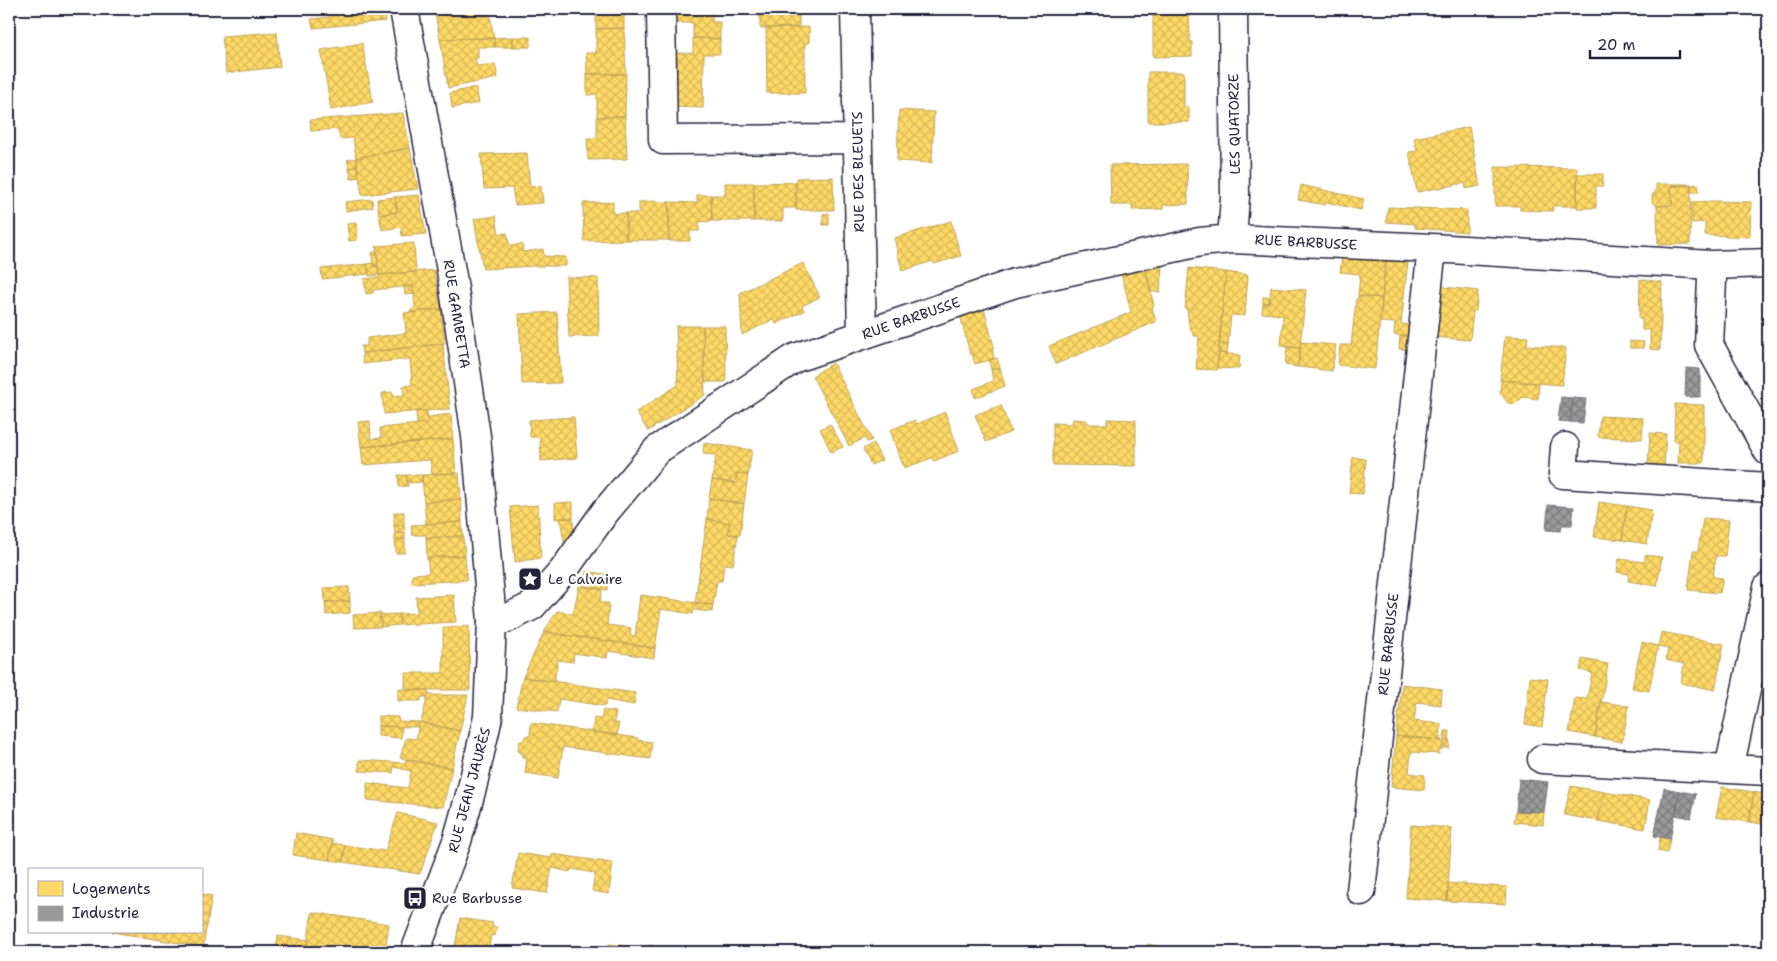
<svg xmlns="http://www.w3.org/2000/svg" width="1777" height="961" font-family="'Shantell Sans',sans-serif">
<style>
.homes{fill:url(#homes-cross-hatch);stroke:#bda259}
.industry{fill:url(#industry-cross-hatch);stroke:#75757d}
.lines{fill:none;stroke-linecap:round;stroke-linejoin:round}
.minor-casing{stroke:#22223b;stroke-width:31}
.major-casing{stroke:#22223b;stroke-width:31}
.minor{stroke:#fff;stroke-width:28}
.major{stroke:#fff;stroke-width:28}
.labels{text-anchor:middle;stroke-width:5;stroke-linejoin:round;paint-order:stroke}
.street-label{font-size:14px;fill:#22223b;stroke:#fff}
.poi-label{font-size:14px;fill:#22223b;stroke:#fff;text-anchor:start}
</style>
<defs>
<pattern id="homes-cross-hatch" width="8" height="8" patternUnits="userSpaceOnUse" patternTransform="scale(1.25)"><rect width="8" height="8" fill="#ffd966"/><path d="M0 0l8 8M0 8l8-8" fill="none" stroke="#daba59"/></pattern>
<pattern id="industry-cross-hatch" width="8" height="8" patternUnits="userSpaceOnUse" patternTransform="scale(1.25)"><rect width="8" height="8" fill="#999"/><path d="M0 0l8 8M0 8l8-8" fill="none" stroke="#7c7c7e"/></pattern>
</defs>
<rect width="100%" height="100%" fill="#fff"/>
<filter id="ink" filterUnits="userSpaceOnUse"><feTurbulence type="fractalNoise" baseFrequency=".02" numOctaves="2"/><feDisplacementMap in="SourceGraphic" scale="10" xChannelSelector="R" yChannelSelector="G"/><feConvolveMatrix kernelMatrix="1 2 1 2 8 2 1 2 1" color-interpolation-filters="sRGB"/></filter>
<g filter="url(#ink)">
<!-- homes -->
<path class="homes" d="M329,9H383L386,21L313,28L311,19L330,17Z
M434,9H489L494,38L440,39Z
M596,9H624V28L596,29Z
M674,9H712V22H720V39L693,38V23H674Z
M760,9H799V28H760Z
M1153,9H1189L1190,42H1192V56L1153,57Z
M809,27V43H805V93H767L766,28Z
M624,28L626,74H587L586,53H596V29Z
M277,32L280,67L226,73L222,36Z
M513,37V47H495L494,38Z
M513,37H530V47H513Z
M494,38L495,47H478V58H475L477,66L495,64L498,78L448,88L440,39Z
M693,38L720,39V54H704L703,108L670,107L673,53H693Z
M362,43L373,102L331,110L321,50Z
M1148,72H1184V107H1189V122H1148Z
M587,74H626L625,116L597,117V94L587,95Z
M476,87L479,103L452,108L450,93Z
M899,110L934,112L932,163L897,161Z
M403,113L410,148L356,158L353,138L340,139L338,129L311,131L310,120Z
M625,116L627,159L588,160L587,138H597V117Z
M1469,127L1480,186L1466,189L1465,183L1417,192L1409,152L1417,151L1414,138Z
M410,148L418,189L362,195L356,158Z
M527,153L530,187L541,186L543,203L515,205L512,188L484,189L481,154Z
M356,158L357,166L349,168L347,160Z
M1187,164L1188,204L1163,205V209L1132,210V205H1111L1110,165Z
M357,166L359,177L351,179L349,168Z
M1495,167L1577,168V206H1552L1553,211L1520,210V206H1495Z
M1577,174H1603V186H1596V208H1577Z
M833,177L834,210H796V178Z
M796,182V208H783V221H754V183Z
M725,183H754V221H712L711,195H725Z
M1656,184H1691V185L1671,186L1672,205L1657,206L1652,202V195L1656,191Z
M1698,184L1699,192H1690L1691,185Z
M1301,185L1364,199L1361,210L1326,202L1325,205L1298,200Z
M1691,185L1690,244L1658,245L1657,206L1672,205L1671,186Z
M419,195L426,234L402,236L401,227L382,230L379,215L397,212L395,197Z
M697,195H711L712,221L699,222V231H690V241H669V202L697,203Z
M395,197L397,212L379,215L377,199Z
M372,199L373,207L346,211L345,202Z
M655,201L656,202H669V240H626V213H639V202Z
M1714,201L1751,202L1750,237L1705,235V222L1692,223V202Z
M613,202V214L626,213V240L584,241L583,203Z
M1388,207L1467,210V232L1415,228V224L1386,222Z
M829,213V225H823V214Z
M496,216L499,234L507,233L510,246L522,244L523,252L543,249L544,256L566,257V266H534L483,269L474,219Z
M951,221L961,256L934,264L933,261L902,271L894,238Z
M356,223L357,240L349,241L347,224Z
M414,243L416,272L379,275L376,246Z
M377,251L378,266H373L372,253Z
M1342,257L1386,259L1382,298L1358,296L1360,274L1340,272Z
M1386,259L1408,261L1401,324L1417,325L1416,337L1394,335L1395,323L1380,322Z
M373,263V266H378L379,275L369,276L367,264Z
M803,263L820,297L802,306L804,311L776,324L774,319L742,335L740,293Z
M367,264L369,274L322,279L321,269Z
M1162,265L1160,292H1151L1145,267Z
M1145,267L1154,306L1152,307L1156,322L1056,364L1049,346L1131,312L1121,273Z
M1189,268L1226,272L1217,370L1196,369L1199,336H1194L1189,325L1187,309H1185Z
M434,270L441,309L408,313L415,307L413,286L373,290V293L366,294L364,279L380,277L379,275Z
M1226,272L1248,275L1245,316L1231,315L1228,345L1219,344Z
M566,277L598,278L599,336L569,337Z
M1640,279L1662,282L1660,350L1650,349V330H1642V319H1639Z
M404,286H413L414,294L405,295Z
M1437,286L1478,291L1476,311H1473L1470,340L1431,337Z
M1271,287L1306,290L1300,348L1281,346L1283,315L1262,313L1263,303H1269Z
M1358,296L1382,298L1375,369L1338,365L1340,345H1351L1356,299H1358Z
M1263,297H1270L1269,303H1263Z
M984,308L994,347L992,348L994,359L975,364L972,354H970L960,315Z
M441,309L445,343L362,353L361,346H367V338L406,333L404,313Z
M557,312L561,383L522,384L519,314Z
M676,326H703L705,395L648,431L636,412L678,385Z
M703,326H725L726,382H705Z
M1400,336L1416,337L1415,351L1399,349Z
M1505,336L1528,337L1527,345L1566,348L1562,385L1500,380Z
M1630,341L1644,342L1643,348H1630Z
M1301,342L1336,345L1332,371L1298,367Z
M443,344L450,409L384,414L382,393L392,392L393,396L404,395L403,386L412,385L410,359L363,364L362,353Z
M1219,344L1228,345L1227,354L1219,353Z
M1287,347L1300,348L1298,367L1285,365Z
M1219,353L1240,355L1239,369L1217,368Z
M997,358L1000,367L991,370L989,360Z
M833,363L872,440L867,442L865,438L849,446L812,376Z
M1000,367L1005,386L975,398L973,389L993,381L991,370Z
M1501,380L1539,383L1538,399L1523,397L1515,404L1508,403L1500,393Z
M1675,404L1704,405V463H1678L1679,441H1674Z
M1001,405L1011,432L986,442L975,415Z
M416,411H427L428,423L417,424Z
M945,412L959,451L934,461L932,458L904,468L890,430L915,420L917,424Z
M451,414L453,439L361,447L358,422L370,421L371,439L381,438L380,428L428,423L427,417Z
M1600,416L1643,418L1642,439L1598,437Z
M574,417L577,458L541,461L540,437H530L529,420Z
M1073,419L1086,420L1089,424H1107V419L1136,420V466L1053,465V423L1072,424Z
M830,424L843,447L831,452L820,429Z
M1650,433L1666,434L1664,467L1648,466Z
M453,439L456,473L432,474L430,460L363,465L361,447Z
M704,443L752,450L748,475L737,473L735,483L712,480L716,455L703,454Z
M873,443L882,460L871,465L863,449Z
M1353,457L1366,459L1363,494L1349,493Z
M459,473L461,499L424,502L422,475Z
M737,473L748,475L744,504L709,498L712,480L735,483Z
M398,475H406L408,486L399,487Z
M406,475H422V482L407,483Z
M709,498L744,504L740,535L728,534L730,523L707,519Z
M461,499L462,522L426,524L424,502Z
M573,502V518L555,519V503Z
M1599,502L1627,506L1622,540L1594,537Z
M538,505L541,558L515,562L510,507Z
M1627,506L1652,510L1647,544L1622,540Z
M394,512H404V525L394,526Z
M560,518H573L574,537L565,547Z
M1703,518L1729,520L1725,556H1716L1713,577L1723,578L1720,593L1688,590L1693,551H1698Z
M707,519L730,523L728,534L738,535L733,565L724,564L722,581H717L713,605L695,603Z
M462,522L463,536L426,538V535H412L411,525Z
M404,525L405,533H395L394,526Z
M395,533H405V539L395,540Z
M463,536L465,555L427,558L426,538Z
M405,539V553H396L395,540Z
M465,555L467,580L412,583V574L429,573L427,558Z
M1645,555L1662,557L1657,586L1628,581L1629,574L1617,572L1619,559L1645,562Z
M586,571L609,575L607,590L583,586Z
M579,586L602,589L600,603H609L607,625L631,628L630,635L635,636L640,595L713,605L712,612L694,610L693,614L661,609L655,648L544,632L557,611L573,614Z
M349,587L350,601L325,602L324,588Z
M454,595L456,622L400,625L399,614L417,613L416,597Z
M350,601V613L326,615L325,602Z
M380,613L381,627L354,628L353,615Z
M399,614L400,625L381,627L380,615Z
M469,626L470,690H405V673H443V628Z
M544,632L655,648L654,658L608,651L607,658L574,653L573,662L558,660L554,682L523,677Z
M1661,632L1724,644L1715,690L1681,683L1684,664L1666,660L1668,649L1658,646Z
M1642,642L1658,646L1649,691L1632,688Z
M1582,659L1608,664L1595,737L1569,732L1575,698L1587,699L1592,673L1580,670Z
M1766,670H1768V722L1760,720L1766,690L1762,689Z
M523,677L635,693L634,705L606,700L605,706L559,699L557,712L516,707Z
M1530,677L1548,679L1542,727L1525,724Z
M1402,684L1442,689L1441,705L1417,702L1414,721L1441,724L1440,740L1396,736Z
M398,689L428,690L429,695L427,697H421V701H398Z
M428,695H468L460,731L421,722Z
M1601,702L1629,706L1622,742L1595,737Z
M603,710L616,712L614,723H619L617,735L592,732L594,718L601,719Z
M378,716L398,717L399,721L419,722L418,727L378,726Z
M419,722L460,731L452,768L400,758L406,738L416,739Z
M531,723L638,738L637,740L652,742L650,759L563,747L558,778L525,773L527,757H523V754L518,751L519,742L524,740L525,736H530Z
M378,726L402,727L401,738L378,736Z
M1445,731H1450L1449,741L1444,740Z
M1396,736L1442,740V750H1439V754L1411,752L1409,773L1425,775L1424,790L1391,787Z
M1444,740L1450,741L1449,748H1443Z
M359,760L405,763L406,760L452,768L443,807L367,800V783L408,788L411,771L394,767L393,773L359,771Z
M1571,786L1604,792L1598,821L1564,815Z
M1722,787L1754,792L1749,822L1716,817Z
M1604,792L1650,800L1645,829L1598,821Z
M1754,792L1768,795V825L1749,822Z
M1516,811L1544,812L1543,825L1514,822Z
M398,813L438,822L420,874L343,862L345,845L385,851Z
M1411,825L1452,828L1447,901L1406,898Z
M296,833L333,840L329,860L293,855Z
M1660,837L1670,839L1667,853L1658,851Z
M332,843L345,845L343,862L329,860Z
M518,853L551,858L552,854L613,863L609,894L592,891L595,873L571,869L570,872L552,868L547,893L512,888Z
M1448,883L1507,887L1506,904L1447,901Z
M201,894L212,896L203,947L112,932H201Z
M312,912L389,924L385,950L392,951V952H306Z
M460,918L493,923L492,927H497L495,936L491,935L489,948L508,952V948L531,952H454Z
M278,936L308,940L306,952H275Z
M609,944L623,946L622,952H608Z
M1148,944L1184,952H1146Z
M649,945L664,948L663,952H648Z
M1054,946L1083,952H1053Z
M664,948L677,949V952H663Z"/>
<!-- industry -->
<path class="industry" d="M1686,368L1700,369V397H1685Z
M1561,397L1573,398L1570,422L1558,421Z
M1573,398L1586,399L1583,423L1570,422Z
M1548,505L1574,507L1572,525H1562L1561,531L1546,530Z
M1519,779L1548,782L1544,812L1516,811Z
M1664,788L1680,791L1670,839L1654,836Z
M1680,791L1696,794L1691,818L1675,815Z"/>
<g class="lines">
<!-- minor casing -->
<g class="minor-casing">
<path id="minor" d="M661,9L663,140L857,139
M855,9L862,335
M1232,239L1235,197L1233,9
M1711,265L1712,280L1709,345L1768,451
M1565,447L1563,474L1768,487
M492,621L506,619L532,606L563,571L605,512L657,450L795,358L1015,283L1200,242L1232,239L1432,248L1711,265L1768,263
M1542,759L1729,769L1768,587
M1729,769L1768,771
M1361,891L1432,248"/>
</g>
<!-- major casing -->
<g class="major-casing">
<path id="major" d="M404,9L452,276L476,436L492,621L488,717L472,788L457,841L415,952"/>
</g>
<!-- minor -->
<use href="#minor" class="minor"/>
<!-- major -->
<use href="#major" class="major"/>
</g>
</g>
<!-- icons -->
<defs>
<g id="sight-square" transform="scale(1.25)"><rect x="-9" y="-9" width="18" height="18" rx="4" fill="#22223b" stroke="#fff"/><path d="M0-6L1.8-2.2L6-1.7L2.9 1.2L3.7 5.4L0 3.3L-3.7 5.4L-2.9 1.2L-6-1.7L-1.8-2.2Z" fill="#fff"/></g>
<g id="bus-square" transform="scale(1.25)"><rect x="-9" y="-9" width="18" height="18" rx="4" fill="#22223b" stroke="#fff"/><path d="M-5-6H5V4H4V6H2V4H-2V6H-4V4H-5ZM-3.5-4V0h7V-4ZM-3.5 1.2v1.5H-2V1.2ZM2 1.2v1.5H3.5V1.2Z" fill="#fff"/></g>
</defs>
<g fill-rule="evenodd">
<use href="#sight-square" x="530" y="579"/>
<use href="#bus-square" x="415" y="898"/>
</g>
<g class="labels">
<!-- street labels -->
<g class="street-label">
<text transform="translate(1234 124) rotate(-91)" y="5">LES QUATORZE</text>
<text transform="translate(858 172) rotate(-91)" y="5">RUE DES BLEUETS</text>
<text transform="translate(1306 242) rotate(3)" y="5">RUE BARBUSSE</text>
<text transform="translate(457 314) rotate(81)" y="5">RUE GAMBETTA</text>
<text transform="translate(911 318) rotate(-19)" y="5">RUE BARBUSSE</text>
<text transform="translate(1388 644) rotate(-84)" y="5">RUE BARBUSSE</text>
<text transform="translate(469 790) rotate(-75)" y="5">RUE JEAN JAURÈS</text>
</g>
<!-- poi labels -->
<g class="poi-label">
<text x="548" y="584">Le Calvaire</text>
<text x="432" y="903">Rue Barbusse</text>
</g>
</g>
<!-- margin -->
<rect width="1777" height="961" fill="none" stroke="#fff" stroke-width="30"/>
<rect x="15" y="15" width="1747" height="931" fill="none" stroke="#22223b" stroke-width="2" filter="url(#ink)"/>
<!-- legend -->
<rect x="28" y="868" width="175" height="65" fill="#ffffff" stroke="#a7a7b1"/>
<rect x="38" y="881" width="25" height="15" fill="#ffd966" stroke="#a7a7b1"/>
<text x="72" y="894" font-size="15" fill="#22223b">Logements</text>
<rect x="38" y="906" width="25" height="15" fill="#999999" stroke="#a7a7b1"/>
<text x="72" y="918" font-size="15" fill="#22223b">Industrie</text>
<!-- scale -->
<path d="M1590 50v8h90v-8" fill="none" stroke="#22223b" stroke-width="2.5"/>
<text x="1597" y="50" font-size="15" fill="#22223b" stroke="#ffffff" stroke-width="4" paint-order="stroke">20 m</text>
</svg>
